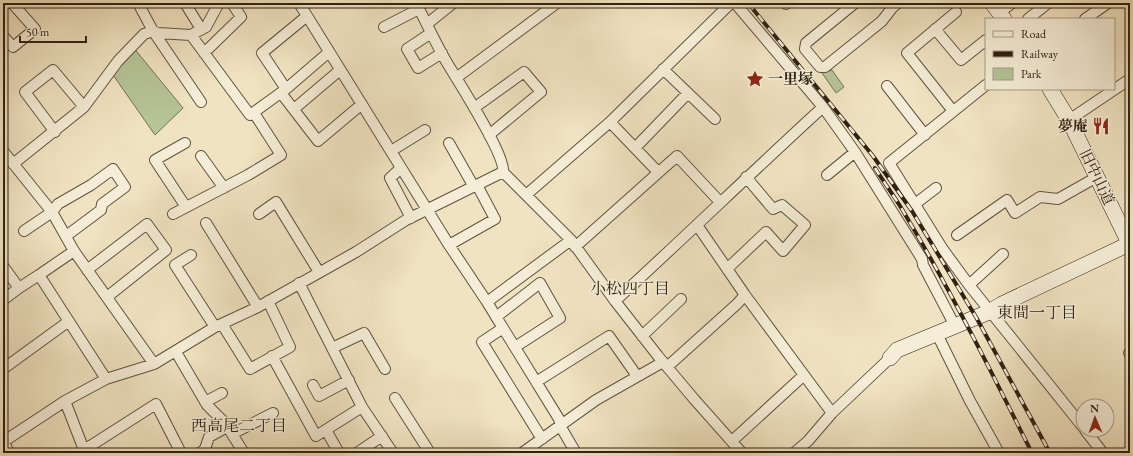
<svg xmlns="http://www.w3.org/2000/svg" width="1133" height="456" font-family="'EB Garamond','Noto Serif JP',serif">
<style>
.green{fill:#b6c496;stroke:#737254}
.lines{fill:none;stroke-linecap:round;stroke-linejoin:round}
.street-casing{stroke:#60523e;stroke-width:12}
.secondary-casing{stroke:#302113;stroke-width:16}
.street{stroke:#f5edd7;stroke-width:10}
.secondary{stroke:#f5edd7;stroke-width:15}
.rail-casing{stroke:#302113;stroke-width:4}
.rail{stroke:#f5edd7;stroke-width:2.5;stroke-dasharray:8;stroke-linecap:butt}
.labels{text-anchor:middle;stroke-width:3;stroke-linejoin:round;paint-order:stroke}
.poi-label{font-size:15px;font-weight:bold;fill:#302113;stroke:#f5edd7;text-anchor:start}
.street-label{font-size:15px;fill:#302113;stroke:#f5edd7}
.neighbourhood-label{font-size:16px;fill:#302113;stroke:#f5edd7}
</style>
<rect width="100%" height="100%" fill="#f0e3c1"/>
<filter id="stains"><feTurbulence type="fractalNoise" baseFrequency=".005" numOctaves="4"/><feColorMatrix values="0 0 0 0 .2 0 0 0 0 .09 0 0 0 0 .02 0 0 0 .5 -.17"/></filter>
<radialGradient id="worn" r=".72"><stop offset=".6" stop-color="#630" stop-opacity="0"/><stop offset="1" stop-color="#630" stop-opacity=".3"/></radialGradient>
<!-- green -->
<path class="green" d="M133,47L183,108L155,135L111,72Z
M828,69L830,71L832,70L844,87L836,93L822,73Z"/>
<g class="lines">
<!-- street casing -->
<g class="street-casing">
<path id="street" d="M138,3L153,31L158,33L191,35L206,27L219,3
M185,3L201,29
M299,3L449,245L487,302L559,419L562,429L576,453
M416,3C426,22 435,42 446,61C457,80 506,155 503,172L571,240L615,301L658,356L694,399L742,453
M735,3L823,107L855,152L922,259L923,265L955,326
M786,3V4
M855,3L806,43L805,49L820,67H825L882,21L892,8L898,3
M999,13L1012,3
M1028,19L1048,3
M1085,19L1108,3
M427,24L453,3
M384,27L419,9
M935,29L961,60L986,40
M431,33L407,49L418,68L442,53
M191,35L250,115L286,89L329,52
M3,36L13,47L35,29L12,3
M204,53L241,17L232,3
M663,69L715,119
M456,78L557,3
M986,85L889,163L942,248L969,285L1083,427
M887,86L925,135
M286,89L262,53L307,16
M281,93L318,141L362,104
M474,108L524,72L541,92L489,135
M294,109L340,70
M953,111L907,53L956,12
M1069,120L1130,79
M610,122L658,172
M55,132L25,92L53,70L84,107
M185,143L155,160L186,207
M449,143L474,187
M635,148L688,93
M3,151L52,212L74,251L154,364
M391,151L425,130
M201,156L224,188
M13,164L84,107L118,61L144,34L153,31L201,102
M401,168L390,178L411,218
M827,175L855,152
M526,195L610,122L731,3
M915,204L936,188
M173,214L248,175L281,155L254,113
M259,214L276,202L319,272
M206,223L258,307
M697,225L745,295L832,413
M24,231L52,212L58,204L91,185L113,169L125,187L102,204L101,210L66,236
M957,235L1007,200L1015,213L1040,197L1058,199L1097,177
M449,245L495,219L477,185
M575,247L677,156L720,202
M191,255L175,265L215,327
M3,266L19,288L39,275L106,379
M727,269L766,232L783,251L805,225L782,205L773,209L746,177
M87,270L147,224L166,250L107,297
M39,275L74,251
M299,283L362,407L393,453
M969,285L1003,254
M3,300L19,288
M615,301C685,237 753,171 823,107
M487,302L571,240
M496,317L540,283L560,318L515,347
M222,324L250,369L290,347L268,301
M503,328L482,342L542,439
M937,334L970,401L999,453
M642,336L681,299
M332,348L364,333L385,369
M176,352L207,405L225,423L244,453
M1129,353L1130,352
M272,356L316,436L362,407
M667,367L737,304L745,295
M3,369L69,321
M536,382L609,336L637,376
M313,385L319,396L349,380
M395,398L430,453
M65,401L84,450L156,404L181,453
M205,402L222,393
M326,430L339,453
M1085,430L1103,453
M232,434L273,413
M3,440L9,453
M732,441L804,375
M3,442L65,401L106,379L154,364L215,327L258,307L356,252L406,220L503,172
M200,453L205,449L209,437L227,427
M357,453L382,436
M522,453L596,400L663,362
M794,453L808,441L832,413L890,358"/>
</g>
<!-- secondary casing -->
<g class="secondary-casing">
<path id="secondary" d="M992,3L1004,19
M1050,89L1069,120L1130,245
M890,358L897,350L989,312L1002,304L1129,244"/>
</g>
<!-- street -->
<use href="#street" class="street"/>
<!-- secondary -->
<use href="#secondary" class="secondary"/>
<!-- rail casing -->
<g class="rail-casing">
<path id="rail" d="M748,3L873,156L912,211L976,317L1050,453
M875,168C885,184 897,200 906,216C952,293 992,373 1032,453"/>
</g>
<!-- rail -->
<use href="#rail" class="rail"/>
</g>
<!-- icons -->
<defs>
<g id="sight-bare" transform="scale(1.38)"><path d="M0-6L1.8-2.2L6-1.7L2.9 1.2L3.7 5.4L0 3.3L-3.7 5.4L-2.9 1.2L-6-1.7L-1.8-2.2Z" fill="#8f2418" stroke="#f5edd7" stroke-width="2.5" paint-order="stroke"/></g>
<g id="restaurant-bare" transform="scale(1.38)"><path d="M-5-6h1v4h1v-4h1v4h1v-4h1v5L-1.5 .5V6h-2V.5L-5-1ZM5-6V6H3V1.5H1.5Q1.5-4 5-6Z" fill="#8f2418" stroke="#f5edd7" stroke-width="2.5" paint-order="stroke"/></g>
</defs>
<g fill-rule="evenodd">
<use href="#sight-bare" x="755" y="79"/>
<use href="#restaurant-bare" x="1101" y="126"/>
</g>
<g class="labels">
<!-- poi labels -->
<g class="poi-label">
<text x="768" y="84">一里塚</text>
<text x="1088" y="131" text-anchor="end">夢庵</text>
</g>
<!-- street labels -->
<g class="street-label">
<text transform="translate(1097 177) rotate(64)" y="5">旧中山道</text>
</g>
<!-- neighbourhood labels -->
<g class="neighbourhood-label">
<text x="630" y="294">小松四丁目</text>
<text x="1037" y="318">東間一丁目</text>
<text x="239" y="431">西高尾二丁目</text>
</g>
</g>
<!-- margin -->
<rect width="1133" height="456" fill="none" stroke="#f0e3c1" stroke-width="16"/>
<rect x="4" y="4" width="1125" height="448" fill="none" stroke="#302113" stroke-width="2"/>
<rect x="8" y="8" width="1117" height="440" fill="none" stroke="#302113"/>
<!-- legend -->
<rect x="985" y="18" width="130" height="72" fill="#f5edd7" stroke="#a69b89"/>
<rect x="993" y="31" width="20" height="6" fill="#f5edd7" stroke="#a69b89"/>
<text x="1021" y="38" font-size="12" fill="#302113">Road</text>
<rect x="993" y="51" width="20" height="6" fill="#302113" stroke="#a69b89"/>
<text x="1021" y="58" font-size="12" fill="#302113">Railway</text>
<rect x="993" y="68" width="20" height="12" fill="#b6c496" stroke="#a69b89"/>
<text x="1021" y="78" font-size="12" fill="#302113">Park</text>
<!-- north arrow -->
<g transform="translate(1095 418) rotate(358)"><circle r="19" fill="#f5edd7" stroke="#a69b89"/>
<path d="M0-3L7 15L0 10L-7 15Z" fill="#8f2418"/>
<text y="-6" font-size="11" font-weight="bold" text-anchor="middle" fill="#302113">N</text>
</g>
<!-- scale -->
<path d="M20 36v6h66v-6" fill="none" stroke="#302113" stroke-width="2"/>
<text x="26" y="36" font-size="12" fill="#302113" stroke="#f5edd7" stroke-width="3" paint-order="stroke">50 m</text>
<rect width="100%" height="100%" filter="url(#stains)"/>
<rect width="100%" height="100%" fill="url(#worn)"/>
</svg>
